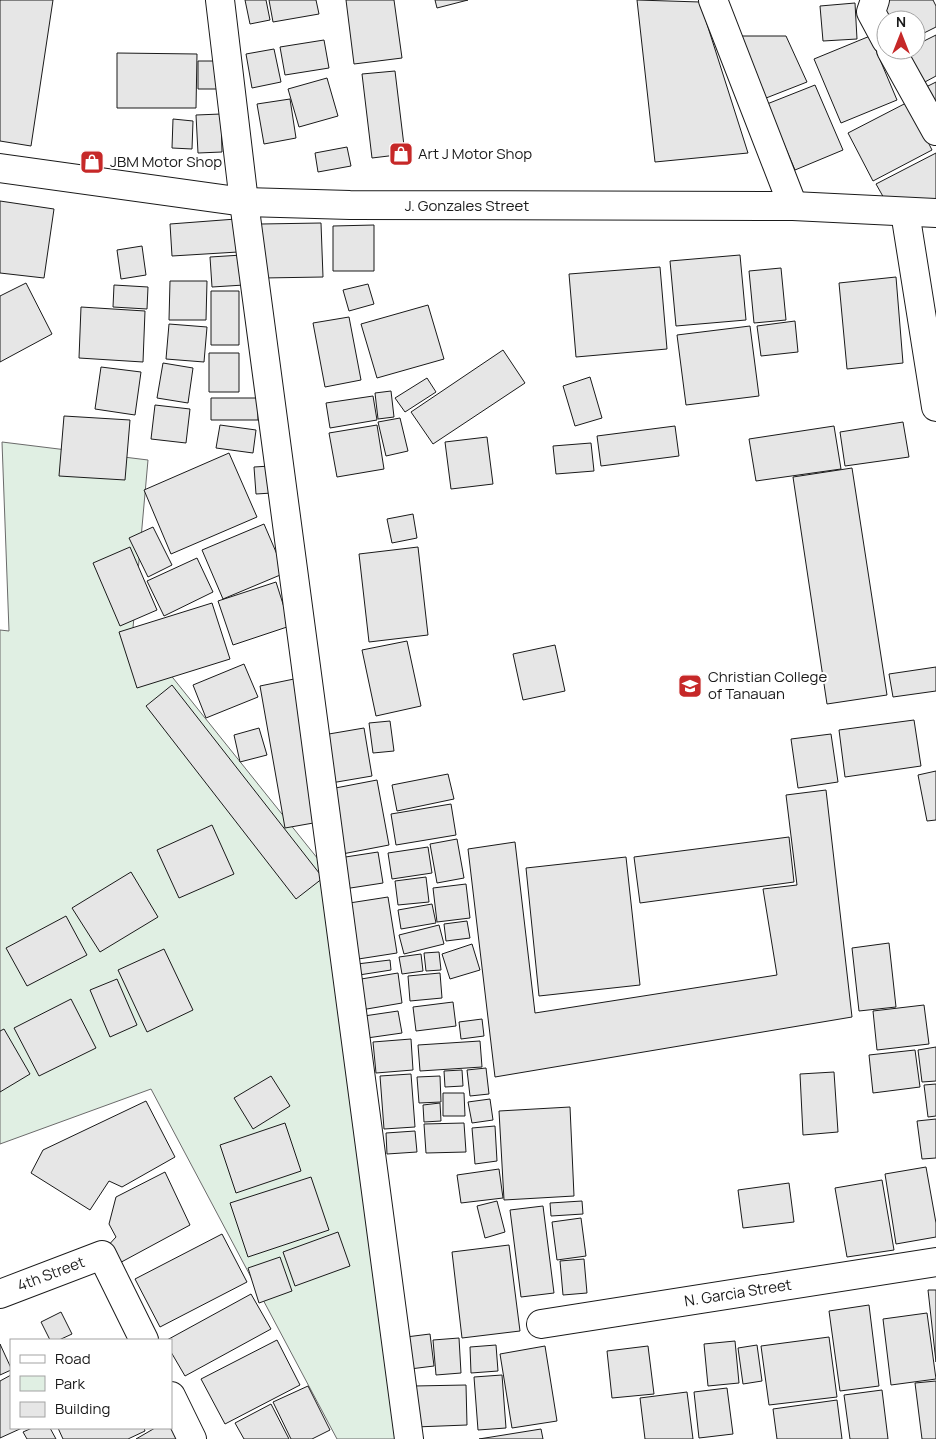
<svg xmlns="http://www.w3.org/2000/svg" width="936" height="1439" font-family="Manrope,sans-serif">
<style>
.green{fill:#e0efe3;stroke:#6a6a6a}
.building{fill:#e6e6e6;stroke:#1a1a1a}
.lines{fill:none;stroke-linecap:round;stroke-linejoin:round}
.minor-casing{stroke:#1a1a1a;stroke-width:30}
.secondary-casing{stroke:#1a1a1a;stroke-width:30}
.minor{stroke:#fff;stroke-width:28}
.secondary{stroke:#fff;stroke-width:28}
.labels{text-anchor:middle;stroke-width:4;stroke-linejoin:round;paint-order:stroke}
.poi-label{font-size:15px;fill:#1a1a1a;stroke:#fff;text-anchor:start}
.street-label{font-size:15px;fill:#1a1a1a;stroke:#fff}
</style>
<rect width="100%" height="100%" fill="#fff"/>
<!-- green -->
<path class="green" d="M2,442L148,460L133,628L334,879L401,1439H337L151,1089L0,1144V630L9,631Z"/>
<!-- building -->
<path class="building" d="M0,0H53L31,146L0,141Z
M245,0H266L270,20L250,24Z
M269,0H316L319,14L273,22Z
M346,0H394L402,58L354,64Z
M435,0H468L437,8Z
M637,0L700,2L748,153L655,162Z
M890,0H933L936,6V27L916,37V20H890L882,5Z
M855,3L857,39L823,41L820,6Z
M936,35V76L923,83L906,50H916V45Z
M736,36H786L807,82L761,100Z
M870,36L897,100L841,123L814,59Z
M324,40L329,68L285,75L280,47Z
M274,49L281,82L252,88L246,54Z
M117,53L197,54L196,108H117Z
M198,61H220V89H198Z
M395,71L405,154L372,158L362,74Z
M327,78L338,116L299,127L288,89Z
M936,82V108L922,89Z
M815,85L843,150L795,170L767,104Z
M290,99L296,138L264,144L257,104Z
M908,102L932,150L873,181L848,133Z
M221,114L222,152L198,153L196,115Z
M173,119L193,121L192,149L172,148Z
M347,147L351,166L318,172L315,153Z
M936,153V203L885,200L876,184Z
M0,201L54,209L44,278L0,273Z
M236,219L238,252L172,256L170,224Z
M321,223L323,277L263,278L261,224Z
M374,225V271H333V226Z
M142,246L146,275L121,279L117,250Z
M242,255L244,285L212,287L210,257Z
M740,255L746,320L676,326L670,261Z
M660,267L667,349L576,357L569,274Z
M781,268L786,320L754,323L749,271Z
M896,277L903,363L847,369L839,283Z
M170,281H207L206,320H169Z
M26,283L52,334L0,362V296Z
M368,284L374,304L349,311L343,290Z
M114,285L148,287L147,309L113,307Z
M211,291H239V345H211Z
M428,305L444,359L377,378L361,324Z
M81,307L145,311L143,362L79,358Z
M349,317L361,380L325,387L313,323Z
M795,321L798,352L761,356L757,326Z
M169,324L207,327L204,362L166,359Z
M750,326L759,396L686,405L677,335Z
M503,350L525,383L433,444L411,412Z
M209,353H239V392H209Z
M163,363L193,368L188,403L157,398Z
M101,367L141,372L135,415L95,409Z
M590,377L602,418L575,426L563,386Z
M427,378L436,392L405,412L395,398Z
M391,391L394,417L378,419L375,393Z
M373,396L377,420L330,428L326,403Z
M211,398H258V420H211Z
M155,405L190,409L186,443L151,439Z
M64,416L130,420L125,480L59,476Z
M400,418L408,451L386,456L378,422Z
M903,422L909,457L845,466L840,432Z
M220,425L256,430L253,453L216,448Z
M377,425L384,469L337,477L329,433Z
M675,426L679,456L601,466L597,436Z
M834,426L841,469L756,481L749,439Z
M487,437L493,484L451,489L445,442Z
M591,443L594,471L556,474L553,446Z
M229,453L257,517L171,554L144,490Z
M270,466L272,493L256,494L254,467Z
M852,468L887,695L827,704L793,477Z
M413,514L417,538L392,543L387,519Z
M264,524L285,573L223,599L202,550Z
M153,527L172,565L148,577L129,538Z
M130,547L157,610L120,626L93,563Z
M418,547L428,635L369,642L359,554Z
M197,558L213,592L164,616L147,581Z
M276,582L290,626L233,645L218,601Z
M212,603L230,659L137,688L119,632Z
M407,641L421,706L376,716L362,650Z
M555,645L565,691L523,700L513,654Z
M244,664L258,697L206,718L193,685Z
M936,667V691L893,697L889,674Z
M294,679L319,822L285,828L260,686Z
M172,685L323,878L296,899L146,706Z
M914,720L921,766L845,777L839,730Z
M390,721L394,751L373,753L369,723Z
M259,728L267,755L240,762L234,735Z
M364,728L372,776L331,783L323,735Z
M831,734L838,782L798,788L791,739Z
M936,771V820L927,821L918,775Z
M448,774L454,799L397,811L392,785Z
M377,780L389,845L337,855L325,790Z
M826,790L852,1017L495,1077L468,849L515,842L535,1013L777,975L763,889L797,885L786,795Z
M451,804L456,835L396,845L391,814Z
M212,825L234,874L179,898L157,850Z
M789,837L794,882L640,903L634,857Z
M457,839L464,878L437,883L430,844Z
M428,847L432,873L392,879L388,853Z
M378,852L383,883L344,889L339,858Z
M626,857L640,985L539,996L526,868Z
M131,872L158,917L100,952L72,908Z
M426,877L429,902L398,905L395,881Z
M466,884L470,918L437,922L433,888Z
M388,897L397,953L352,960L343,904Z
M432,904L436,923L401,929L398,910Z
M66,916L87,955L27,986L6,948Z
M467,921L470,938L446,941L444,924Z
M439,925L444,944L404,954L399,935Z
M889,943L896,1007L859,1011L852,948Z
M472,944L480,970L450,979L442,954Z
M164,949L193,1010L147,1032L118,970Z
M439,952L441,970L426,971L424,953Z
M421,954L423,971L402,974L399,957Z
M390,960L391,970L359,975L357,964Z
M398,973L402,1003L361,1010L355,980Z
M440,973L442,998L410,1001L408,976Z
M117,979L137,1025L110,1037L90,990Z
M71,999L96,1048L39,1076L14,1028Z
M453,1002L456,1026L416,1031L413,1007Z
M924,1005L929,1044L877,1050L873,1011Z
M398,1011L402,1033L367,1038L364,1016Z
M482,1019L484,1036L461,1039L459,1022Z
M4,1029L30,1074L0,1092V1031Z
M411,1039L413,1070L376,1073L373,1042Z
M480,1041L482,1067L420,1071L418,1045Z
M936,1047V1081L922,1082L918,1050Z
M915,1050L920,1087L873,1093L869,1055Z
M486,1068L489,1094L470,1096L467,1070Z
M462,1070L463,1086L445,1087L444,1071Z
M834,1072L838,1132L803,1135L800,1074Z
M411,1074L415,1127L384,1129L380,1076Z
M271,1076L290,1106L253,1129L234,1098Z
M440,1076L441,1102L419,1103L417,1077Z
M936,1084V1116L928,1117L924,1085Z
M443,1093H464L465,1116H443Z
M490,1099L493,1120L472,1123L468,1102Z
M146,1101L175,1157L122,1187L109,1181L90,1210L31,1173L43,1150Z
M440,1103L441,1121L424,1122L423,1105Z
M570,1107L574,1196L504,1200L499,1111Z
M936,1119V1158L922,1159L917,1121Z
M285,1123L301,1171L236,1193L220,1145Z
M464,1123L466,1152L426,1153L424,1124Z
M495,1126L497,1161L475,1164L472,1128Z
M415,1131L417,1152L387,1154L386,1133Z
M926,1167L936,1223V1237L896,1244L885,1174Z
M499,1169L503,1198L461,1203L457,1175Z
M165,1172L190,1225L114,1266L105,1249L116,1237L109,1224L116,1197Z
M311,1177L329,1230L248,1257L230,1203Z
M882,1180L894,1250L847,1257L835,1188Z
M789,1183L794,1222L743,1228L738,1190Z
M497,1201L505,1232L485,1238L477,1206Z
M582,1201L583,1214L551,1216L550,1203Z
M543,1206L554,1293L521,1297L510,1210Z
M581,1218L586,1256L557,1260L552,1222Z
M338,1232L350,1266L295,1286L283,1252Z
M222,1234L247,1282L160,1327L135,1279Z
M509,1245L520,1331L462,1338L452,1252Z
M280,1257L292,1291L259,1303L248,1268Z
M584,1259L587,1293L563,1295L560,1261Z
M928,1290H936V1362Z
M251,1294L271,1329L185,1376L171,1352V1340H167Z
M869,1305L879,1386L840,1391L829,1311Z
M61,1312L72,1334L59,1340H50L41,1322Z
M927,1313L936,1379L891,1385L883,1319Z
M430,1334L434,1366L410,1369L406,1337Z
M829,1337L837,1397L769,1405L761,1346Z
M459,1338L461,1373L436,1375L433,1340Z
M277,1340L300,1385L225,1424L201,1379Z
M735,1341L739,1383L708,1386L704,1344Z
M0,1344L11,1368V1370L0,1375Z
M496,1345L498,1371L471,1373L470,1347Z
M757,1345L762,1381L743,1384L738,1348Z
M545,1346L557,1421L512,1428L500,1354Z
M648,1346L654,1394L612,1398L607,1351Z
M11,1375V1428H22L0,1438V1381Z
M502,1375L506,1428L478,1430L474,1377Z
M936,1381V1439H922L915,1383Z
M466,1385L467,1425L415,1427L414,1386Z
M308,1386L330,1430L312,1439H291L273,1402Z
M727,1388L733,1434L699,1438L694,1392Z
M882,1390L888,1439H850L844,1395Z
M687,1392L693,1439H645L640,1398Z
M837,1400L842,1439H777L773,1409Z
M271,1404L289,1439H244L235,1423Z
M32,1428H50L56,1439H27L23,1432Z
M58,1428H144L145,1431L128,1439H63Z
M155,1428H171L180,1439H136Z
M541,1429L543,1439H479Z"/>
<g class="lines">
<!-- minor casing -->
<g class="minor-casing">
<path id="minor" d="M220,0L244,202L409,1439
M713,0L793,206
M875,0L871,12L886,40
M891,50L936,131
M905,212L936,407
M0,1294L102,1255L144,1340
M541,1324L936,1262
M171,1396L192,1439"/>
</g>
<!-- secondary casing -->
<g class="secondary-casing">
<path id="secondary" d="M0,168L244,202L350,205L793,206L936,213"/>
</g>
<!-- minor -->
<use href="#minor" class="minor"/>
<!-- secondary -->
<use href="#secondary" class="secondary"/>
</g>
<!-- icons -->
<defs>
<g id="shop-square" transform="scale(1.25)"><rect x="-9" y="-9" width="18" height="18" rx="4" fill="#c62828" stroke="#fff"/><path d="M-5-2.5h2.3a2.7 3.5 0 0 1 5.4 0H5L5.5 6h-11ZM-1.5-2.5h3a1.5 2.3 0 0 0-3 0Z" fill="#fff"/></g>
<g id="university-square" transform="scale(1.25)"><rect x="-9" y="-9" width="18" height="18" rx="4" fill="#c62828" stroke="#fff"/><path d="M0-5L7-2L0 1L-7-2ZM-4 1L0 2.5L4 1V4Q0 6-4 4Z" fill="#fff"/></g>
</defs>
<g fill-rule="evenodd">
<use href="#shop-square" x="401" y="154"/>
<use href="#shop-square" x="92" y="162"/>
<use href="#university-square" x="690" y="686"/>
</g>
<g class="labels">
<!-- poi labels -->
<g class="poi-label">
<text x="418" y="159">Art J Motor Shop</text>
<text x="110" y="167">JBM Motor Shop</text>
<text x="708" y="682">Christian College<tspan x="708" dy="17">of Tanauan</tspan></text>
</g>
<!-- street labels -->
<g class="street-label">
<text x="467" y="211">J. Gonzales Street</text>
<text transform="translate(51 1274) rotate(-21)" y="5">4th Street</text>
<text transform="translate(738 1293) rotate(-9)" y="5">N. Garcia Street</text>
</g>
</g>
<!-- legend -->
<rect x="10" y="1339" width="162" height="90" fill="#ffffff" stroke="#a3a3a3"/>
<rect x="20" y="1355" width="25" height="8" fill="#ffffff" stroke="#a3a3a3"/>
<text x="55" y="1364" font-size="15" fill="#1a1a1a">Road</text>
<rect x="20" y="1376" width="25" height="15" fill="#e0efe3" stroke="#a3a3a3"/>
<text x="55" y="1389" font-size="15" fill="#1a1a1a">Park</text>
<rect x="20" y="1402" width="25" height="15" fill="#e6e6e6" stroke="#a3a3a3"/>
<text x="55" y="1414" font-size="15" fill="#1a1a1a">Building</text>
<!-- north arrow -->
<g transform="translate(901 35)"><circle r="24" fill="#ffffff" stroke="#a3a3a3"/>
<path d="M0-4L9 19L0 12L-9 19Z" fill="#c62828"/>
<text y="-8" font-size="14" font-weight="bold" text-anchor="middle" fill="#1a1a1a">N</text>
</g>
</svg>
